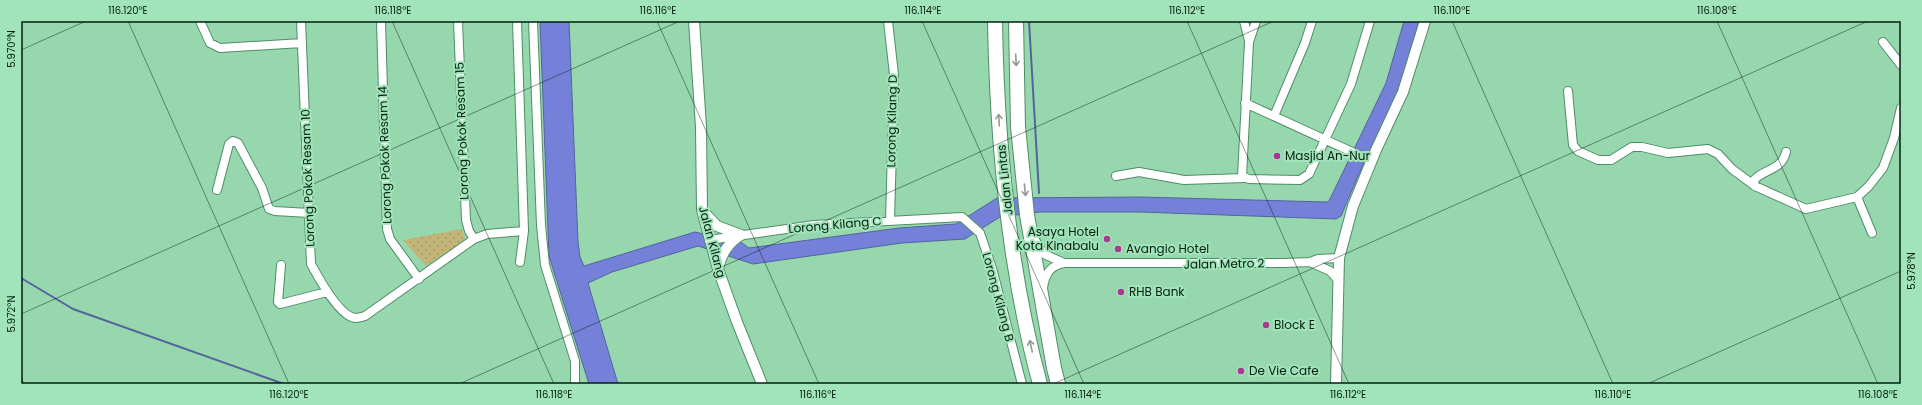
<svg xmlns="http://www.w3.org/2000/svg" width="1922" height="405" font-family="Poppins,sans-serif">
<style>
.park{fill:url(#park-dots)}
.water{fill:#7581d9;stroke:#53649d}
.lines{fill:none;stroke-linecap:round;stroke-linejoin:round}
.stream{stroke:#53649d;stroke-width:2}
.minor-casing{stroke:#4e8d68;stroke-width:10}
.tertiary-casing{stroke:#4e8d68;stroke-width:12}
.trunk-casing{stroke:#4e8d68;stroke-width:16}
.minor{stroke:#fff;stroke-width:8}
.tertiary{stroke:#fff;stroke-width:10}
.trunk{stroke:#fff;stroke-width:14}
.oneway{stroke:#8e9a93}
.ticks{fill:none;stroke:#051f10;stroke-width:1;stroke-opacity:0.45}
.poi-dot{fill:#a93893;stroke:#a2e4ba;stroke-width:1.5}
.labels{text-anchor:middle;stroke-width:4;stroke-linejoin:round;paint-order:stroke}
.street-label{font-size:12px;fill:#051f10;stroke:#a2e4ba}
.poi-label{font-size:12px;fill:#051f10;stroke:#a2e4ba;text-anchor:start}
.neatline{fill:none;stroke:#051f10;stroke-width:1.5}
.ticks-label{font-size:10px;text-anchor:middle;fill:#051f10}
</style>
<defs>
<pattern id="park-dots" width="8" height="8" patternUnits="userSpaceOnUse"><rect width="8" height="8" fill="#c3b578"/><path d="M2 2h.1M6 6h.1" fill="none" stroke="#a69b67" stroke-width="1.8" stroke-linecap="round"/></pattern>
</defs>
<rect width="100%" height="100%" fill="#96d7ae"/>
<!-- park -->
<path class="park" d="M462,229L465,240L426,266L403,240Z"/>
<!-- water -->
<path class="water" d="M540,21H569L578,242L580,257L584,266L695,232L742,243L749,248L899,228L956,224L997,198L1141,197L1327,202L1329,201L1386,83L1404,21H1419L1399,91L1364,162L1341,216L1336,219L1140,212H1040L1000,217L965,239L902,243L753,264L698,246L612,272L588,283L618,384H589L549,256Z"/>
<g class="lines">
<!-- stream -->
<path class="stream" d="M1029,21L1039,193
M21,278L73,309L284,384"/>
<!-- minor casing -->
<g class="minor-casing">
<path id="minor" d="M200,21L210,43L220,48L302,43
M301,21L311,264C318,277 339,316 355,318C358,318 362,317 365,316L474,239L487,234L524,231L517,21
M381,21L387,229L390,239L419,279
M458,21L466,220L469,231L474,239
M533,21L541,225L545,265L575,361V384
M888,21L894,75L890,221
M1244,21L1249,41
M1256,21L1249,42L1242,176L1249,179L1300,180L1309,174L1351,84L1370,21
M1883,42L1901,65
M1568,91L1573,145L1578,151L1598,160H1611L1632,147H1642L1668,153L1708,149L1718,154L1732,169L1755,186L1806,209L1857,197L1868,187L1883,168L1894,138L1901,108
M1245,103L1372,161
M1274,116L1305,43L1312,21
M1116,176L1139,172L1184,180L1244,178
M1755,186L1754,180C1764,169 1782,170 1786,152
M217,190L229,144L233,141L238,143L262,188L269,209L275,211L309,213
M1857,197L1872,233
M709,240L814,225L962,217L980,233L992,268L1022,384
M1035,240L1044,254L1064,263
M520,262L524,231
M1310,262L1330,271L1338,280
M281,265L278,302L280,304L327,292
M1043,288C1045,274 1050,265 1065,263H1284L1310,262L1318,259L1339,258"/>
</g>
<!-- tertiary casing -->
<g class="tertiary-casing">
<path id="tertiary" d="M694,21L701,127L702,210L718,269L737,322L762,384
M702,210L717,226L741,235
M718,268C722,253 728,243 741,235
M1336,384L1339,258L1353,206L1376,150L1403,92L1425,21"/>
</g>
<!-- trunk casing -->
<g class="trunk-casing">
<path id="trunk" d="M995,21C997,142 1008,267 1040,384
M1016,21L1018,127L1027,215L1054,368L1058,384"/>
</g>
<!-- minor -->
<use href="#minor" class="minor"/>
<!-- tertiary -->
<use href="#tertiary" class="tertiary"/>
<!-- trunk -->
<use href="#trunk" class="trunk"/>
</g>
<!-- one-way arrows -->
<defs><path id="oneway-shaft" d="M-6 0H5M1.5-3L5.5 0L1.5 3" fill="none" stroke-width="1.6" stroke-linecap="round" stroke-linejoin="round"/></defs>
<g class="oneway">
<use href="#oneway-shaft" transform="translate(1016 60) rotate(87)"/>
<use href="#oneway-shaft" transform="translate(999 120) rotate(-93)"/>
<use href="#oneway-shaft" transform="translate(1025 190) rotate(84)"/>
<use href="#oneway-shaft" transform="translate(1031 346) rotate(-102)"/>
</g>
<!-- ticks -->
<path class="ticks" d="M128,21L289,384M392,21L554,384M657,21L819,384M922,21L1084,384M1187,21L1349,384M1452,21L1613,384M1717,21L1878,384M21,50L86,21M21,314L680,21M21,377L24,384M459,384L1274,21M1053,384L1868,21M1647,384L1901,271"/>
<!-- markers -->
<g class="poi-dot">
<circle cx="1277" cy="156" r="4"/>
<circle cx="1107" cy="239" r="4"/>
<circle cx="1118" cy="249" r="4"/>
<circle cx="1121" cy="292" r="4"/>
<circle cx="1266" cy="325" r="4"/>
<circle cx="1241" cy="371" r="4"/>
</g>
<g class="labels">
<!-- street labels -->
<g class="street-label">
<text transform="translate(892 121) rotate(-89)" y="4">Lorong Kilang D</text>
<text transform="translate(462 131) rotate(-92)" y="4">Lorong Pokok Resam 15</text>
<text transform="translate(385 155) rotate(-92)" y="4">Lorong Pokok Resam 14</text>
<text transform="translate(308 178) rotate(-92)" y="4">Lorong Pokok Resam 10</text>
<text transform="translate(1005 180) rotate(-96)" y="4">Jalan Lintas</text>
<text transform="translate(835 225) rotate(-5)" y="4">Lorong Kilang C</text>
<text transform="translate(712 242) rotate(75)" y="4">Jalan Kilang</text>
<text transform="translate(1224 264) rotate(-1)" y="4">Jalan Metro 2</text>
<text transform="translate(998 297) rotate(75)" y="4">Lorong Kilang B</text>
</g>
<!-- poi labels -->
<g class="poi-label">
<text x="1285" y="160">Masjid An-Nur</text>
<text x="1099" y="236" text-anchor="end">Asaya Hotel<tspan x="1099" dy="14">Kota Kinabalu</tspan></text>
<text x="1126" y="253">Avangio Hotel</text>
<text x="1129" y="296">RHB Bank</text>
<text x="1274" y="329">Block E</text>
<text x="1249" y="375">De Vie Cafe</text>
</g>
</g>
<!-- border -->
<rect width="1922" height="405" fill="none" stroke="#a2e4ba" stroke-width="44"/>
<rect x="22" y="22" width="1878" height="361" class="neatline"/>
<g class="ticks-label">
<text x="128" y="14">116.120°E</text>
<text x="393" y="14">116.118°E</text>
<text x="658" y="14">116.116°E</text>
<text x="923" y="14">116.114°E</text>
<text x="1187" y="14">116.112°E</text>
<text x="1452" y="14">116.110°E</text>
<text x="1717" y="14">116.108°E</text>
<text transform="translate(11 49) rotate(-90)" y="4">5.970°N</text>
<text transform="translate(1911 271) rotate(-90)" y="4">5.978°N</text>
<text transform="translate(11 314) rotate(-90)" y="4">5.972°N</text>
<text x="289" y="398">116.120°E</text>
<text x="554" y="398">116.118°E</text>
<text x="818" y="398">116.116°E</text>
<text x="1083" y="398">116.114°E</text>
<text x="1348" y="398">116.112°E</text>
<text x="1613" y="398">116.110°E</text>
<text x="1878" y="398">116.108°E</text>
</g>
</svg>
